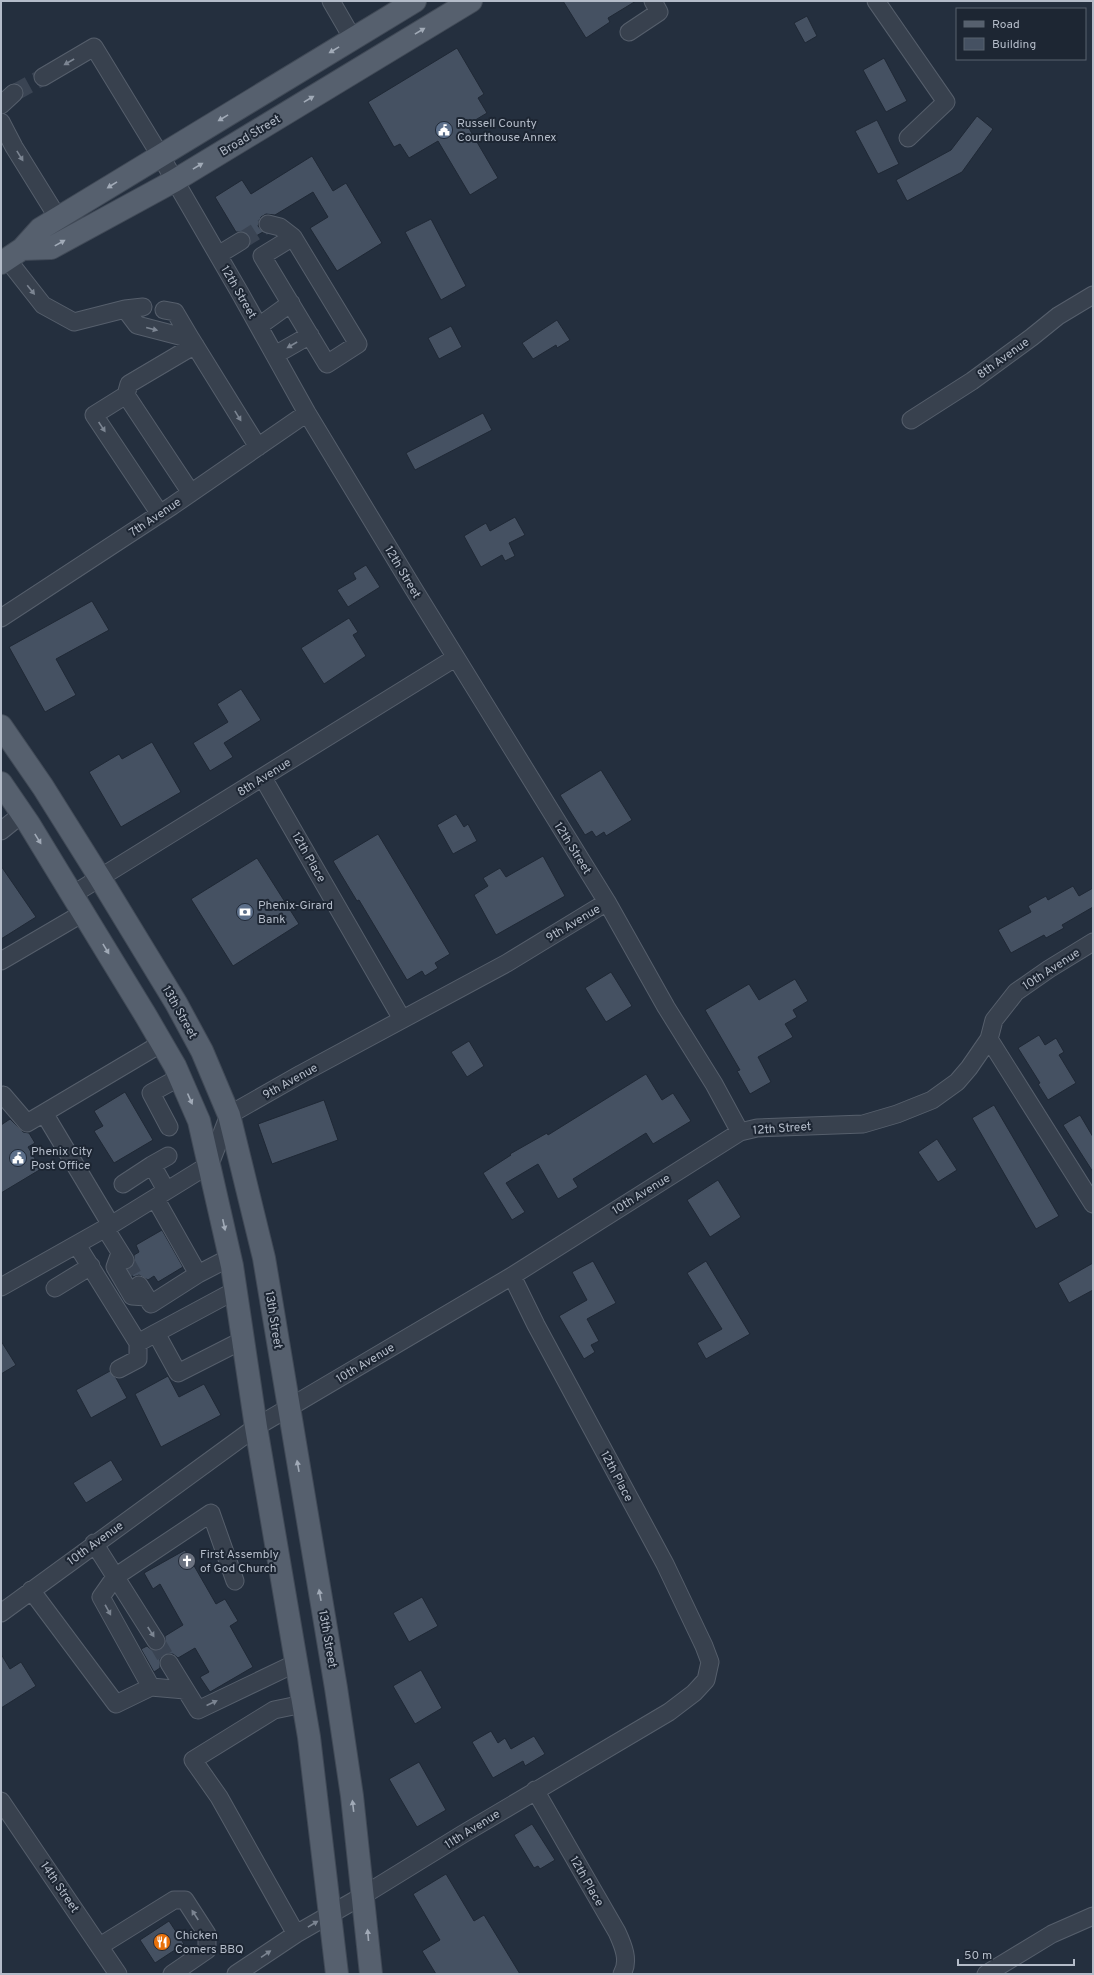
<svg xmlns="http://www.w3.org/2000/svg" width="1094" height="1975" font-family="Overpass,sans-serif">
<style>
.building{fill:#455162;stroke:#1f2835}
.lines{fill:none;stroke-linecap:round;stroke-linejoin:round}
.minor-tunnel{stroke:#3a4453;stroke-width:17;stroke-dasharray:17 8;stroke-linecap:butt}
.minor-casing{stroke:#565f6c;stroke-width:19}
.major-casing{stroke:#414a57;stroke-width:24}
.minor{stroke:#38414e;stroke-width:17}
.major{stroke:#56606e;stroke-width:22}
.oneway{fill:#a1aab7}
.oneway2{fill:#7c8592}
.labels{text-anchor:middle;stroke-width:4;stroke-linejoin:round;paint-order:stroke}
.poi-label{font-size:12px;fill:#b4bcc9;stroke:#1d2633;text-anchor:start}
.street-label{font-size:12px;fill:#b4bcc9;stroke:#1d2633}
</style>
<rect width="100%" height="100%" fill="#242f3e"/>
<!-- building -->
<path class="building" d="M563,1H636L608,18L610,22L586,38Z
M807,16L817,36L805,43L794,23Z
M457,48L484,94L478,98L487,113L467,125L498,178L470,195L438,141L409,158L400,144L394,147L368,102Z
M884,58L907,101L886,112L863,70Z
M977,116L993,129L962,172L907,201L896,180L951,150Z
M877,120L899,164L878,174L855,131Z
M312,156L333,191L346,183L382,243L337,271L310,228L328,217L313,192L275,215L266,214L261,217L258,226L263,232L251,239L245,232H236L215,197L242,180L251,194Z
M431,219L466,286L441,300L405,232Z
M557,320L570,340L557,348L556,345L533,359L522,343Z
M451,326L462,347L439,359L428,338Z
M483,413L492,430L415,470L406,453Z
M515,517L525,535L509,543L515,556L505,561L502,555L481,567L464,536L486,523L490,531Z
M366,565L380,587L348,607L337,590L356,579L353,573Z
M92,601L109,630L56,659L76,695L45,712L9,647Z
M349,618L358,632L353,635L366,656L324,684L301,648Z
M241,689L261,720L224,743L233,757L210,771L193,743L228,722L217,704Z
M152,742L181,792L121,827L89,772L119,754L122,759Z
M601,770L632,820L606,836L604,832L596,837L592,831L585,835L560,795Z
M456,814L464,827L468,824L477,841L453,854L437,825Z
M378,834L450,954L435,963L438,968L425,976L422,971L407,980L359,900L357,901L333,861Z
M543,856L565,896L496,935L474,895L488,886L483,878L500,868L506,877Z
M257,858L299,924L233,966L191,899Z
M1,866L36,917L1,939Z
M1073,886L1079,896L1093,888V907L1062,925L1064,928L1046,938L1044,935L1011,953L998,930L1031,912L1028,906L1046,896L1048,900Z
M611,972L632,1006L606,1022L585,988Z
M795,979L808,1001L793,1010L797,1017L785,1024L793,1037L758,1057L771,1082L750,1094L737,1071L740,1070L705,1010L749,984L759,1000Z
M1039,1035L1045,1045L1056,1038L1064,1052L1059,1055L1076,1083L1048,1100L1038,1084L1040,1083L1018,1048Z
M469,1041L484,1066L467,1077L451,1052Z
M646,1074L662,1100L673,1093L691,1121L653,1144L646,1133L573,1179L578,1187L558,1199L538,1164L506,1183L525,1212L512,1220L483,1173L511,1155L510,1154L547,1133L548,1135Z
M125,1092L153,1140L114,1163L94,1131L103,1126L94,1111Z
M324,1100L338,1140L272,1164L258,1124Z
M994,1105L1059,1216L1036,1229L972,1118Z
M1080,1115L1093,1137V1172L1063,1125Z
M10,1119L23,1132L29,1133L35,1143L28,1147L41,1169L1,1193V1125Z
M937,1139L957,1170L938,1182L918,1152Z
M718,1180L741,1217L710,1237L687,1200Z
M162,1230L183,1267L158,1282L154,1276L148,1280L139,1275L133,1277L128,1269L134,1264V1255L139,1252L136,1245Z
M593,1261L616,1303L587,1319L599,1341L591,1345L595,1352L584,1359L559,1316L587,1300L572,1272Z
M706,1261L750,1334L706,1359L697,1343L722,1329L687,1273Z
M1093,1263V1290L1069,1303L1058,1283Z
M1,1341L16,1365L1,1374Z
M110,1371L116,1378L127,1398L91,1418L76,1390Z
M168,1376L179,1397L204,1384L221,1415L161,1447L135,1394Z
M111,1460L123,1480L86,1503L73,1483Z
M185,1550L216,1604L225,1599L238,1621L230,1626L253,1667L210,1692L200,1677L209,1672L195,1648L178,1658L173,1654H164L160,1659V1668L154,1672L141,1649L147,1646L152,1650H161L165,1645V1636L183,1625L160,1584L153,1589L144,1573Z
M422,1597L438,1626L409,1642L393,1613Z
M1,1654L10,1669L21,1662L36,1686L1,1708Z
M421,1670L442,1708L415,1724L393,1686Z
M491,1731L498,1743L505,1738L511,1749L534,1736L545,1754L525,1766L523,1761L493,1778L472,1742Z
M419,1762L446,1810L417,1827L389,1779Z
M532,1824L555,1860L540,1869L538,1866L534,1868L514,1835Z
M446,1874L474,1921L484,1915L520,1974H436L422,1951L440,1940L413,1894Z
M169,1921L184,1944L155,1963L140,1940Z"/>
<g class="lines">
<!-- minor-tunnel -->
<path class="minor-tunnel" d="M14,93L43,77
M241,241L268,224
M125,1260L139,1285
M156,1641L169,1663"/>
<!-- minor casing -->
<g class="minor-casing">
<path id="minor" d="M331,1L353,39
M876,1L946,102L908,138
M629,32L659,12L653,1
M43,77L94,47L160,155L240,293L307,413L413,588L607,902L666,1007L714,1084L740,1132
M1,105L14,93
M1,122L14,147L58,218
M268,224L280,227L293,237
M293,237L358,344L327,364L262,256Z
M218,255L241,241
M7,259L43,305L74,322L125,309L137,325L191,339L258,447
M125,309L143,307
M164,310L175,312L191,339
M259,326L291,303
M275,355L310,335
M126,395L191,493
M911,420L972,381L1032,337L1058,316L1093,295
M160,514L94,415L126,395L129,384L195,345
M1,618L172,506L307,413
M263,778L402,1019
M1,831L22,814
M72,895L455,658
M1,961L83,913
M989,1039L1093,1204
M3,1095L27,1123L44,1113
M169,1127L151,1093L180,1077
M152,1165L168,1156
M123,1184L152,1165L166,1190
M111,1225L44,1113L162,1043
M105,1228L125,1260
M77,1245L138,1343L156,1333
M120,1253L115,1267L132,1296L146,1297
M198,1274L231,1257
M139,1285L151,1304L198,1274L155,1198
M1,1287L111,1225L210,1164L229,1115L301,1074L507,963L607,902
M55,1288L91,1266
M236,1290L156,1333L178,1373L243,1340
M119,1369L138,1359V1343
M94,1543L156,1641
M31,1590L116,1704L151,1687L101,1597L115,1577L211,1513L235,1581
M1,1613L256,1427L512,1276L740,1132L757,1128L863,1124L897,1114L932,1100L957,1082L969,1068L989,1039L994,1020L1016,992L1049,969L1093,942
M169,1663L198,1710L296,1663
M151,1687L185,1690
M535,1790L617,1932C623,1945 630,1961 622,1974
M1,1801L118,1974
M296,1934L219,1797L193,1760L274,1710L303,1704
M100,1946L174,1900H185L207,1934V1950L172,1974
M236,1974L296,1934L364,1895L463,1834L669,1712L694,1693L706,1680L710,1662L704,1646L665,1564L536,1325L512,1276
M986,1974L1052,1934L1093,1916"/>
</g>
<!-- major casing -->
<g class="major-casing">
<path id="major" d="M22,249L51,248L174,181L471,1
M1,263L22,249L40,229L415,1
M1,726L43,787L100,878L176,1003L202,1051L229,1115L264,1258L336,1688L352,1796L371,1974
M1,783L29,824L146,1016L175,1066L199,1121L232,1266L256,1427L309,1737L337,1974"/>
</g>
<!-- minor -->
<use href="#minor" class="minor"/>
<!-- major -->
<use href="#major" class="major"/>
</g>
<!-- one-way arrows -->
<defs><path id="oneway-solid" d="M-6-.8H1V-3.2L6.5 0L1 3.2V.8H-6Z"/></defs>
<g class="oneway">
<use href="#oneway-solid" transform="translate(420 31) rotate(-31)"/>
<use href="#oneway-solid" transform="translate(334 50) rotate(149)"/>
<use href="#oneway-solid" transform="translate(309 99) rotate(-31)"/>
<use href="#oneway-solid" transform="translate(223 118) rotate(149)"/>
<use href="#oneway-solid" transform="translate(198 166) rotate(-31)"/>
<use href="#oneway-solid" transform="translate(112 185) rotate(148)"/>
<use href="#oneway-solid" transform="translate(60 243) rotate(-29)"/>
<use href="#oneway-solid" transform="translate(38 839) rotate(58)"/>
<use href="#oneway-solid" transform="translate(106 949) rotate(59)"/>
<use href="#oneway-solid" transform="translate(190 1099) rotate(66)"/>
<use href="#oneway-solid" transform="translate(224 1225) rotate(78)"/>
<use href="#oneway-solid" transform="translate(298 1466) rotate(-100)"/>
<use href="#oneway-solid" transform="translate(320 1595) rotate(-100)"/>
<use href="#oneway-solid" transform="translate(353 1806) rotate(-97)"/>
<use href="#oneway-solid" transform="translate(368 1935) rotate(-95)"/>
</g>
<g class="oneway2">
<use href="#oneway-solid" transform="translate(69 62) rotate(150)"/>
<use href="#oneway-solid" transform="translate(20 156) rotate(58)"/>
<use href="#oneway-solid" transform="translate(31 290) rotate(51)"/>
<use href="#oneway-solid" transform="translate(152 329) rotate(14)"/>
<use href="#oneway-solid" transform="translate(292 345) rotate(150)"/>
<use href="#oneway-solid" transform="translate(238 416) rotate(58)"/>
<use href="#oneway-solid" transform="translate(102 427) rotate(56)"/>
<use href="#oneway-solid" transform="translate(108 1610) rotate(61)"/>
<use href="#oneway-solid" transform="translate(151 1632) rotate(57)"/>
<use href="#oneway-solid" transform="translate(212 1703) rotate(-25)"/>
<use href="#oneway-solid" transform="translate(195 1915) rotate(-123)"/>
<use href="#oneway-solid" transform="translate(313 1924) rotate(-31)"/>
<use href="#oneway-solid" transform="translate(266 1954) rotate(-34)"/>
</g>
<!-- icons -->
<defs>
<g id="civic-disc" transform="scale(0.9)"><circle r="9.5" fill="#5c6f8a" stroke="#1d2633"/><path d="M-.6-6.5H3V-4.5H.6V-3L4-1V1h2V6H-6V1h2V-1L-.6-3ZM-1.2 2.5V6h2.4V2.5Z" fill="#fff"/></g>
<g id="bank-disc" transform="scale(0.9)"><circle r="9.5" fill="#5c6f8a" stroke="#1d2633"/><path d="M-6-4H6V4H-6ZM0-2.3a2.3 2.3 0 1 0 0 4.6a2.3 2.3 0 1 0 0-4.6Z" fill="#fff"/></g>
<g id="church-disc" transform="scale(0.9)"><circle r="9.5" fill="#6b7280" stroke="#1d2633"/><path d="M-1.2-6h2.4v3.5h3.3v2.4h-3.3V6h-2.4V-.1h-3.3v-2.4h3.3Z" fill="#fff"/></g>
<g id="restaurant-disc" transform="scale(0.9)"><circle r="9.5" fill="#e8710a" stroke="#1d2633"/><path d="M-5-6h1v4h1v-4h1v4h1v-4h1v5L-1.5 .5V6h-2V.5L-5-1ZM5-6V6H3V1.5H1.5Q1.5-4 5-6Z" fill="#fff"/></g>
</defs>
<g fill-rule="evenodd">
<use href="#civic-disc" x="444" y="130"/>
<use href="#bank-disc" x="245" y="912"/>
<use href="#civic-disc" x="18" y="1158"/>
<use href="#church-disc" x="187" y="1561"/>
<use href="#restaurant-disc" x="162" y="1942"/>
</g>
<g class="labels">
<!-- poi labels -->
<g class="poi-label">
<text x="457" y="127">Russell County<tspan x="457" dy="14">Courthouse Annex</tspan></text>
<text x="258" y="909">Phenix-Girard<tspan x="258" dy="14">Bank</tspan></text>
<text x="31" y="1155">Phenix City<tspan x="31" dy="14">Post Office</tspan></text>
<text x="200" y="1558">First Assembly<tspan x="200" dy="14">of God Church</tspan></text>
<text x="175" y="1939">Chicken<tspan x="175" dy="14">Comers BBQ</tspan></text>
</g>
<!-- street labels -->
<g class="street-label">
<text transform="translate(250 135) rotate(-31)" y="4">Broad Street</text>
<text transform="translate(239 292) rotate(60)" y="4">12th Street</text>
<text transform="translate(1003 358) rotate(-36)" y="4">8th Avenue</text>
<text transform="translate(155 517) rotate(-34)" y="4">7th Avenue</text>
<text transform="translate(403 572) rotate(59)" y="4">12th Street</text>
<text transform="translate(264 777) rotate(-32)" y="4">8th Avenue</text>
<text transform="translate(573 848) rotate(58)" y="4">12th Street</text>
<text transform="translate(309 857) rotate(60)" y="4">12th Place</text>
<text transform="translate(573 923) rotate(-31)" y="4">9th Avenue</text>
<text transform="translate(1051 969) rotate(-33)" y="4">10th Avenue</text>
<text transform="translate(180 1012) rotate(61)" y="4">13th Street</text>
<text transform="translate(290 1081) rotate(-29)" y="4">9th Avenue</text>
<text transform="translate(782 1128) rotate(-4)" y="4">12th Street</text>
<text transform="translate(641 1194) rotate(-32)" y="4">10th Avenue</text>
<text transform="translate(274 1320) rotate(81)" y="4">13th Street</text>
<text transform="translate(365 1363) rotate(-31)" y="4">10th Avenue</text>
<text transform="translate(617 1476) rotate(62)" y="4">12th Place</text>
<text transform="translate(95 1543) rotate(-36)" y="4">10th Avenue</text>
<text transform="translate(328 1639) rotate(80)" y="4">13th Street</text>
<text transform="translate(472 1829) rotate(-32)" y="4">11th Avenue</text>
<text transform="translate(587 1881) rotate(60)" y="4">12th Place</text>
<text transform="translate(60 1887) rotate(56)" y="4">14th Street</text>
</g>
</g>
<!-- border -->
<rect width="1094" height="1975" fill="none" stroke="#b4bcc9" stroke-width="4"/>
<!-- legend -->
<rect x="956" y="8" width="130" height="52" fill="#1d2633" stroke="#59626f"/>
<rect x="964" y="21" width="20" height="6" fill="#56606e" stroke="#59626f"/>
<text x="992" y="28" font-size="12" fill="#b4bcc9">Road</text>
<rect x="964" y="38" width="20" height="12" fill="#455162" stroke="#59626f"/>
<text x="992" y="48" font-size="12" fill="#b4bcc9">Building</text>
<!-- scale -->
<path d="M958 1959v6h116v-6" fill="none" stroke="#b4bcc9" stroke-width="2"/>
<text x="964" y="1959" font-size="12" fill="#b4bcc9" stroke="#1d2633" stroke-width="3" paint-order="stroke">50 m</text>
</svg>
